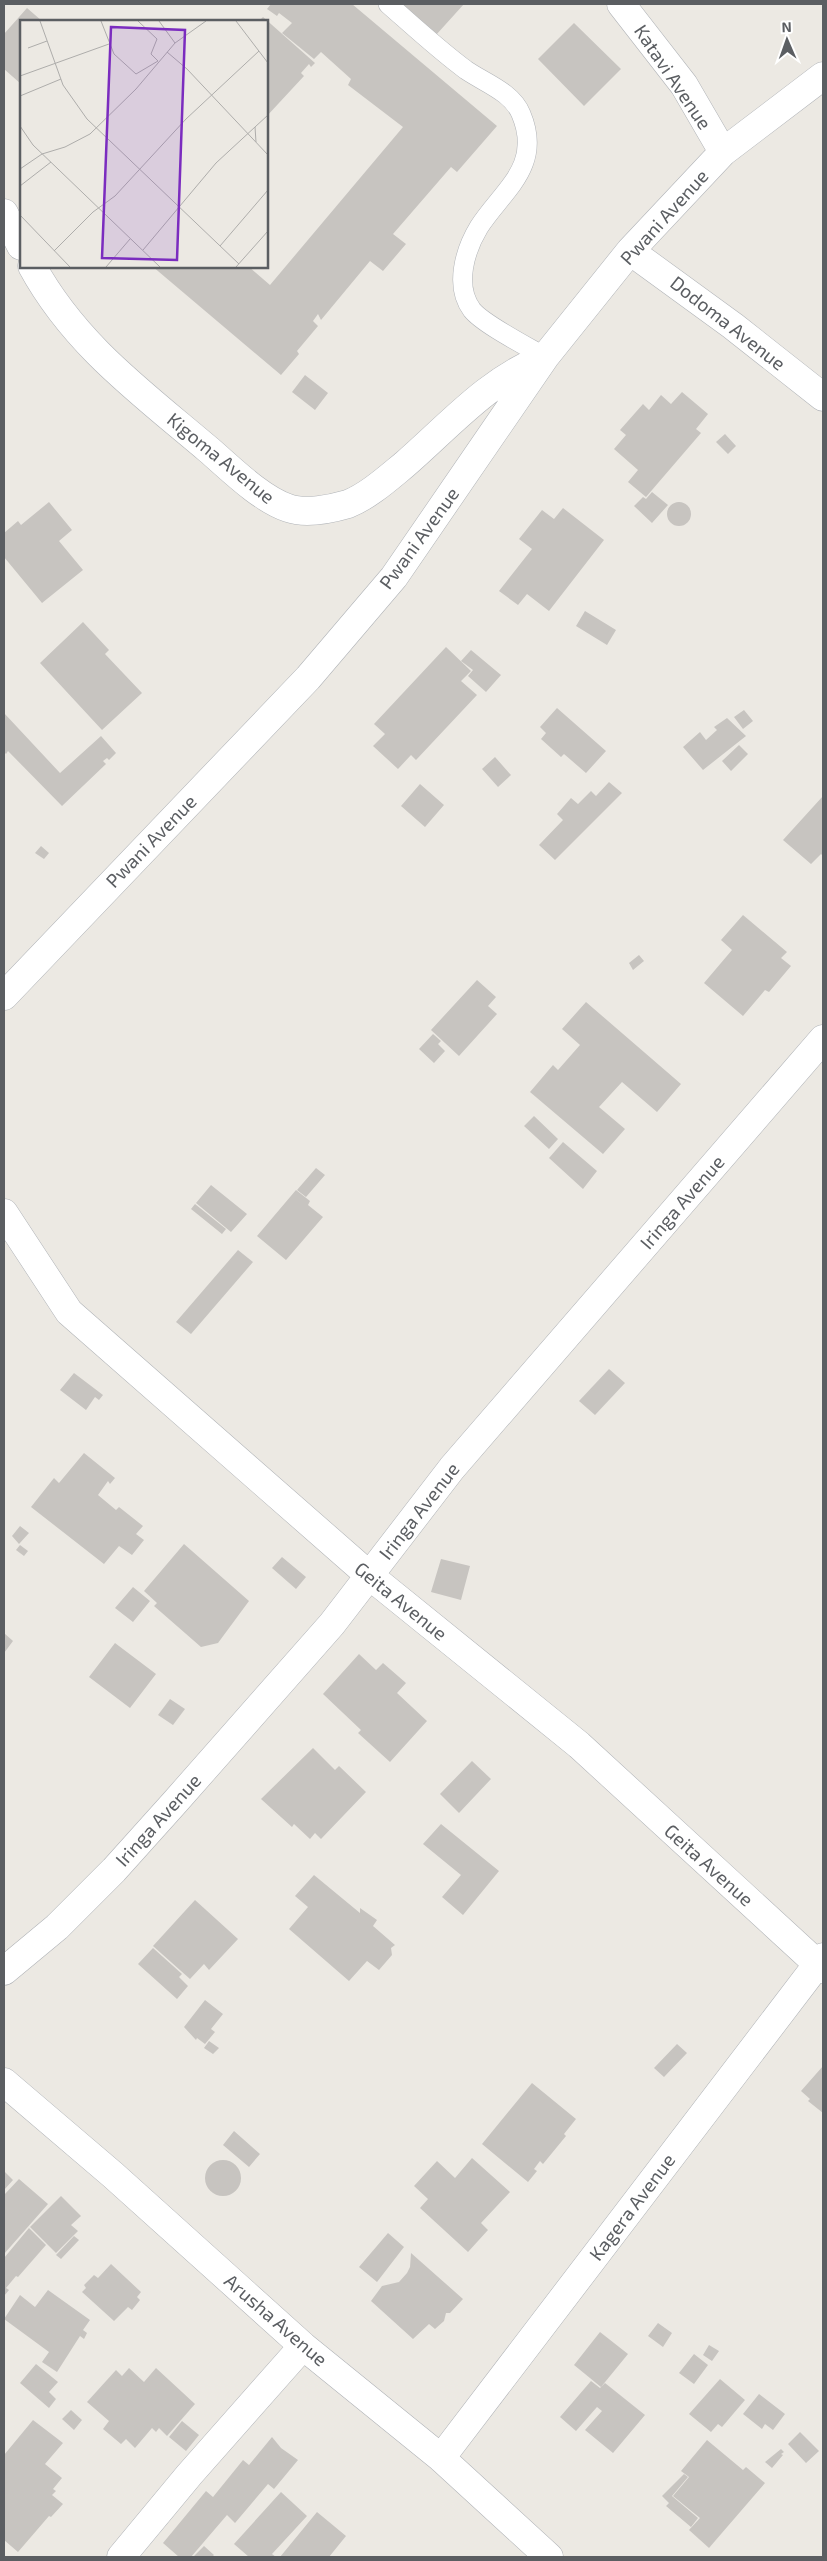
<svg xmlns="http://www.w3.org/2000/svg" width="827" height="2561" font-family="'Exo 2',sans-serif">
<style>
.building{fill:#c7c4c0}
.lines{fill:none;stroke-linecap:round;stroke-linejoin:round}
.lane-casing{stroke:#b0b3b7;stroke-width:20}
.street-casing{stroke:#b0b3b7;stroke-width:29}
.lane{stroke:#fff;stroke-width:19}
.street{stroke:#fff;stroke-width:28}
.labels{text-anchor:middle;stroke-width:4;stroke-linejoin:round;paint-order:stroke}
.street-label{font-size:19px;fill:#5b5e62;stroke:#fff}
.inset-road{fill:none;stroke:#aeadab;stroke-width:1}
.view{fill:#7b2cbf;fill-opacity:0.15;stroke:#7b2cbf;stroke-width:2.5}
.inset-edge{fill:none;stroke:#5b5e62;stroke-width:2.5}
</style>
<rect width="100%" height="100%" fill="#ece9e3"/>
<!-- building -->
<path class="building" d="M271,4H352L497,126L457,172L451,167L393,234L406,244L383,271L370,261L321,320L318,314L313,321L318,326L297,351L299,354L281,375L152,266H248L270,285L403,127L348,85L351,79L321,52L314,59L282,33L292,23L279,13L277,16L267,9Z
M400,4H464L436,35Z
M27,8L42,21H21V84L4,69V34Z
M263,17L315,63L311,67L309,64L301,73L304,76L266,117V21H259Z
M574,23L621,69L584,106L538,59Z
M305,375L328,393L315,410L292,392Z
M682,392L708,414L696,429L701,433L646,497L628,482L638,470L614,449L626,435L620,430L643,404L649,410L661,395L671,404Z
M725,434L736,446L728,454L716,442Z
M652,492L668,505L652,523L634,506L643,497L646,499Z
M667 514a12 12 0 1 1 24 0a12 12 0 1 1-24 0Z
M49,502L72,530L59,541L83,570L42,603L4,557V533L18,521L21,525Z
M563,508L604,540L549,611L527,594L518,605L499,591L532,549L519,539L542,510L554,519Z
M585,611L616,630L607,645L576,626Z
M83,622L109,650L105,654L142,693L102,730L40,663Z
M446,647L471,671L461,681L477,695L416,760L411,755L398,769L373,746L385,734L374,724Z
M471,650L501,675L486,692L468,676L473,670L461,661Z
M557,708L606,751L586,773L564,754L561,757L541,739L546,733L540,727Z
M744,710L753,721L743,729L734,717Z
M4,713L60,773L101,736L116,753L109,760L107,758L103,761L106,764L62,806L8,751L6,754L4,752Z
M727,718L746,736L703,770L683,747L700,732L706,740L717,730L714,727Z
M739,745L748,754L731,771L722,761Z
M495,757L511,775L498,787L482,769Z
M609,782L622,793L555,860L539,845L563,820L557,814L571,798L578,804L591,791L596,796Z
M420,784L444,805L425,827L401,806Z
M823,796V856L821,854L811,864L783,840Z
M41,846L49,853L44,859L35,853Z
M743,915L787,952L781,958L791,966L769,992L765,990L743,1016L704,983L732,950L721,940Z
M639,955L644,961L633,970L629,963Z
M477,980L496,997L488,1006L497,1014L459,1056L431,1030Z
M586,1002L681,1084L657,1112L622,1082L599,1107L625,1129L603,1154L530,1092L553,1065L558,1070L580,1045L562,1029Z
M433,1034L441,1041L438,1044L445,1051L434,1063L419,1049Z
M534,1116L558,1139L549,1149L524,1126Z
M563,1142L597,1171L583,1189L549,1158Z
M316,1168L325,1175L306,1197L297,1190Z
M211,1185L247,1214L231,1232L196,1203Z
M296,1190L310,1201L308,1205L323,1217L286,1260L257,1236Z
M195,1204L226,1229L222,1234L191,1209Z
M238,1250L253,1262L191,1334L176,1322Z
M609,1369L625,1383L595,1415L579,1401Z
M74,1373L103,1395L99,1400L95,1397L86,1410L60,1390Z
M84,1453L115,1478L110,1484L108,1481L98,1495L116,1510L119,1507L143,1526L136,1534L144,1540L132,1555L119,1546L104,1564L31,1507L54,1478L59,1483Z
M20,1526L29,1533L19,1544L12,1536Z
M184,1544L249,1601L218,1643L201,1647L154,1606L157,1603L144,1591Z
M20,1545L28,1551L24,1556L16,1550Z
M282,1557L306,1577L296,1589L272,1568Z
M441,1559L470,1566L461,1600L431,1592Z
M133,1587L150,1601L133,1622L115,1608Z
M4,1633L13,1641L4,1653Z
M115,1643L156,1674L130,1708L89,1677Z
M359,1654L376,1670L383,1663L406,1683L397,1693L427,1721L390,1762L358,1733L361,1730L323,1694Z
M170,1699L185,1709L173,1725L158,1715Z
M313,1748L335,1770L339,1766L366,1792L321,1839L315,1833L310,1839L294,1824L292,1827L261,1799Z
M472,1761L491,1779L459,1813L440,1794Z
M441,1824L499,1871L463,1915L442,1897L461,1875L423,1844Z
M314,1875L360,1913V1908L377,1920L373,1926L395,1945L391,1948L392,1955L379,1970L367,1961L349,1981L289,1929L308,1907L295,1896Z
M195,1900L238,1939L209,1970L204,1964L190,1979L153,1946Z
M153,1948L182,1974L179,1977L188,1986L177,1999L138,1964Z
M205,2000L223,2014L211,2029L215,2032L205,2044L197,2038L196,2040L184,2027Z
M209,2041L219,2048L213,2054L204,2048Z
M677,2044L687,2053L664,2077L654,2068Z
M823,2066V2113L808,2101L810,2099L801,2091Z
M532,2083L576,2119L564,2134L566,2136L543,2164L540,2161L534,2169L537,2171L528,2182L482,2144Z
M234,2131L260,2154L249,2167L223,2145Z
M472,2158L510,2192L481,2223L488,2230L468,2252L420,2208L428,2199L414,2186L437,2161L455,2178Z
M205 2178a18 18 0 1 1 36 0a18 18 0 1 1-36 0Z
M4,2171L13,2180L4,2190Z
M19,2179L48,2204L4,2254V2195Z
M61,2196L81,2216L71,2225L78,2231L56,2253L30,2227Z
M29,2228L46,2245L18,2277L16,2276L6,2288L9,2290L4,2296V2258Z
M388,2233L404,2247L377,2282L359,2267Z
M74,2236L79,2240L61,2259L56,2255Z
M411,2253L463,2299L450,2313H446L444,2321L435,2329L429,2324L413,2339L371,2301L382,2286L399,2282L407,2273L410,2267Z
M111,2264L141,2292L137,2297L140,2300L132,2310L128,2307L114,2321L82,2292L86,2288L84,2285L94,2275L98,2278Z
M48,2290L90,2320L83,2330L87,2333L84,2339L80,2336L57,2372L42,2362L49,2352L4,2319L20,2295L35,2307Z
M658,2323L672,2333L663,2347L648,2336Z
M600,2332L628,2354L601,2387L574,2365Z
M709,2345L719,2351L712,2361L703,2355Z
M694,2354L708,2365L694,2384L679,2373Z
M36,2364L58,2382L49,2392L56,2399L49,2408L20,2383Z
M129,2368L144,2382L156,2368L195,2404L167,2436L159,2428L156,2432L152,2428L135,2448L126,2439L121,2444L103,2429L109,2421L87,2402L116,2370L122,2376Z
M720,2379L745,2400L722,2427L718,2424L711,2432L689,2414Z
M591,2381L600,2388L605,2383L645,2415L613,2453L585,2430L602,2411L597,2407L576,2431L560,2417Z
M759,2394L785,2414L773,2430L765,2424L762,2429L743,2414Z
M71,2410L82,2420L74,2430L62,2419Z
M33,2420L63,2443L45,2464L62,2478L53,2489L56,2491L52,2495L63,2504L51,2517L49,2516L18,2552L4,2540V2455Z
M182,2421L199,2435L186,2451L169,2437Z
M800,2432L819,2451L806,2463L788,2444Z
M272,2437L281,2448L298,2460L274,2489L268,2484L235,2523L227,2515L191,2557H179L163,2543L206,2491L213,2497L243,2460L249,2465Z
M707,2440L743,2470L746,2467L765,2483L709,2548L689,2530L700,2518L673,2496L689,2477L681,2471Z
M781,2449L784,2452L781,2454L783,2455L772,2468L765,2462Z
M684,2474L688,2477L672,2496L698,2518L691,2527L666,2506L669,2503L662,2496Z
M281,2492L307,2516L272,2554L276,2557H249L234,2544Z
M317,2512L346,2536L329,2557H280Z
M204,2546L214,2555L212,2557H193Z"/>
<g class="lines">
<!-- lane casing -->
<g class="lane-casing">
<path id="lane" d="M388,4C413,26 439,50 466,70C485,83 512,92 521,114C543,166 503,190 479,227C465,250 454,286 472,310C483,324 528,347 545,357"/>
</g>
<!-- street casing -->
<g class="street-casing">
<path id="street" d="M621,4L684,85L723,152
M4,213L21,246
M630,251L733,326L823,397
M32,266C75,345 142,393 209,450C231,469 261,499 288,508C305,514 331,509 348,504C368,496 387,479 404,465C448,427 488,380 544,358
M4,996L308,678L394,577L545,357L630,251L723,152L823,76
M4,1213L69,1312L370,1576L579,1745L823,1969
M4,1971L57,1927L114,1870L176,1801L332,1624L452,1468L823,1039
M4,2082L113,2175L303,2346L441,2458L549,2557
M441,2458L823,1957
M121,2557L189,2475L303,2346"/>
</g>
<!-- lane -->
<use href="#lane" class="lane"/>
<!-- street -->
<use href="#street" class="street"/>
</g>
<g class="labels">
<!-- street labels -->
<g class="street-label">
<text transform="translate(673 77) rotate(56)" y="7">Katavi Avenue</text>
<text transform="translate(664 217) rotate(-48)" y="7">Pwani Avenue</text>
<text transform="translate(728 323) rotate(38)" y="7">Dodoma Avenue</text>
<text transform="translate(221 458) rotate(39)" y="7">Kigoma Avenue</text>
<text transform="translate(419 538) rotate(-54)" y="7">Pwani Avenue</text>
<text transform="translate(151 841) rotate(-46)" y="7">Pwani Avenue</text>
<text transform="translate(682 1202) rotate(-49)" y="7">Iringa Avenue</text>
<text transform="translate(419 1511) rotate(-52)" y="7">Iringa Avenue</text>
<text transform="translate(401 1601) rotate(39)" y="7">Geita Avenue</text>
<text transform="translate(158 1820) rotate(-48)" y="7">Iringa Avenue</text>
<text transform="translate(709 1865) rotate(42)" y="7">Geita Avenue</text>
<text transform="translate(632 2207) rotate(-53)" y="7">Kagera Avenue</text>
<text transform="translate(276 2320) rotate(41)" y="7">Arusha Avenue</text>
</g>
</g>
<!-- overview -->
<g transform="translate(20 20)">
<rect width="248" height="248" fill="#ece9e3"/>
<path class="inset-road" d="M20,1L43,65L67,99L219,244M81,1L94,34L116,54L138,41L131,34L137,19L118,1M139,1L155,23M216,1L248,43M8,28L27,21M147,32L167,49L248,135M0,56L89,24M0,76L41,59M0,106L13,125L140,247M235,107L236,122M0,149L22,134L45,127L70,114L116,69L155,23L186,1M0,166L31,142M0,195L50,247M200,226L248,170M123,230L196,143L248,95M34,231L73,192L95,176L166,99L239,31M86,247L110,219M216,247L248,211"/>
<path class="view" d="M91,7L165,10L157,240L82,238Z"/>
<rect width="248" height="248" class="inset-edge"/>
</g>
<!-- border -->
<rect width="827" height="2561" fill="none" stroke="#5b5e62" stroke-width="10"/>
<!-- north arrow -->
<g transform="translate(787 40) rotate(358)" stroke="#ffffff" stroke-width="4" paint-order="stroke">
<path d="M0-4L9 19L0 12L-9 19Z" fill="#5b5e62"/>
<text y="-8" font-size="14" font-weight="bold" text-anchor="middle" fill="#5b5e62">N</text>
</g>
</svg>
